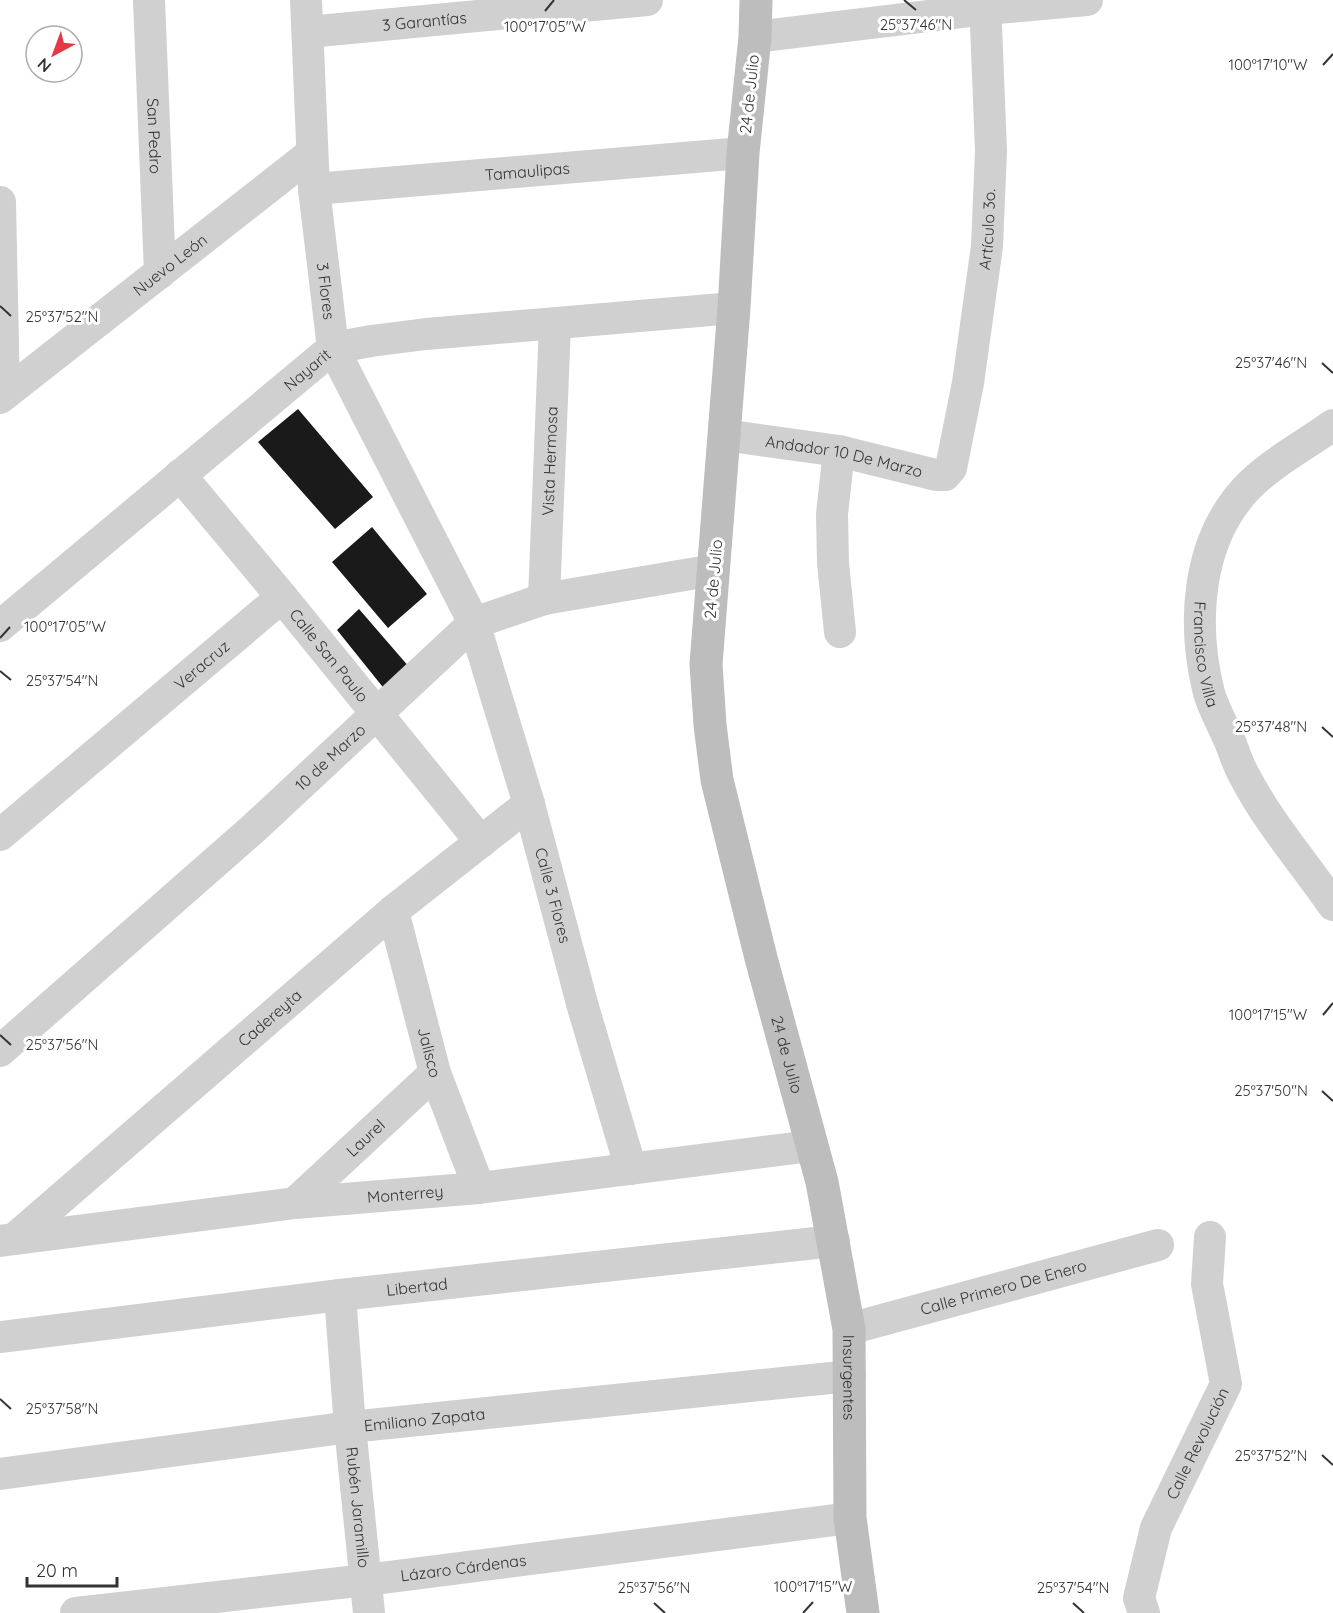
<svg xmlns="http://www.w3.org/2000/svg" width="1333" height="1613" font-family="Quicksand,sans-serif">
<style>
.building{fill:#1a1a1a}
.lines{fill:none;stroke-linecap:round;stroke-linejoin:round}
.street{stroke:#d0d0d0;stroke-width:32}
.secondary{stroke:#bdbdbd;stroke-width:33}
.ticks{fill:none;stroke:#333;stroke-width:2}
.labels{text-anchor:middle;stroke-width:6;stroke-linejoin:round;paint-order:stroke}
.street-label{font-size:16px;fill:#333;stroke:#fff}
.ticks-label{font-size:15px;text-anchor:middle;fill:#333;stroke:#fff;stroke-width:6;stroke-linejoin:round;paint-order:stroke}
</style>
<rect width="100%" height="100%" fill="#fff"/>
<!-- building -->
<path class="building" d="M298,409L373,497L335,529L258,442Z
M372,527L427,594L388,628L332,562Z
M359,609L410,668L386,691L337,630Z"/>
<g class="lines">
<!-- street -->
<g class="street">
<path id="s1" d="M149,0L160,273"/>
<path id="s2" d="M306,0L314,189L333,348L474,623L529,804L583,1007L631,1169"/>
<path id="s3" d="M308,32L647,0"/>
<path d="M755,37L986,9L1087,0"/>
<path id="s4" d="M314,189L743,153"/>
<path d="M0,202L4,394"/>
<path id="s5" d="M0,398L312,153"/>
<path id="s6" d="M1333,425C1304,446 1269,464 1245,490C1196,544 1192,625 1209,693C1214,710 1224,727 1231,744C1235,755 1239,767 1245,777C1269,823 1304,863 1333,905"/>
<path id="s7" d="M724,435L839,451L936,475H945L951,468L968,383L987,246L991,151L985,0"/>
<path d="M839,451L832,514L833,563L840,632"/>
<path id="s8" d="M180,475L282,597L481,842"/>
<path id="s9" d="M544,599L555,324"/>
<path id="s10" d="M0,626L333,348L371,341L426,334L734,308"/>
<path id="s11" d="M0,835L282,597"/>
<path id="s12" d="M393,911L435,1073L479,1188"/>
<path id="s13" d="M0,1051L254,828L474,623L544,599L714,570"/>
<path id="s14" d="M295,1203L435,1073"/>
<path id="s15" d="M14,1239L393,911L529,804"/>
<path id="s16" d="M0,1241L295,1203L479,1188L811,1146"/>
<path id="s17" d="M340,1295L350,1427L369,1613"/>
<path id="s18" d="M849,1329L1158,1245"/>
<path id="s19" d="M0,1337L340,1295L834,1241"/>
<path id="s20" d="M0,1474L350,1427L850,1376"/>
<path id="s21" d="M76,1613L366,1580L850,1518"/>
<path id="s22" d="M1144,1613L1139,1598L1156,1528L1226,1384L1207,1284L1210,1237"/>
</g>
<!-- secondary -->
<path class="secondary" id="s23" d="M756,0L755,37L743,153L734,308L706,664L710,725L717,780L761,958L822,1182L849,1329L850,1518L863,1613"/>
</g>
<!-- ticks -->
<path class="ticks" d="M904,0L916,10M545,11L554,0M1323,65L1333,54M0,306L11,316M1322,363L1333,373M0,638L10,627M0,671L11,680M1322,727L1333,737M1323,1015L1333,1003M0,1035L11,1045M1322,1091L1333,1101M0,1399L11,1409M1322,1455L1333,1465M654,1603L665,1613M1073,1603L1084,1613M803,1613L813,1602"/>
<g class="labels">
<!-- street labels -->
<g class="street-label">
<text dy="6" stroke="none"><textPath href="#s3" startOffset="117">3 Garantías</textPath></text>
<text transform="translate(749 94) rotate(-84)" y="6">24 de Julio</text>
<text dy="6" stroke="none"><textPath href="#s1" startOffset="136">San Pedro</textPath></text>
<text dy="6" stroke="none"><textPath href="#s4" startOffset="214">Tamaulipas</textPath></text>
<text dy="6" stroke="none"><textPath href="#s7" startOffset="476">Artículo 3o.</textPath></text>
<text dy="6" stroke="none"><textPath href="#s5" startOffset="216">Nuevo León</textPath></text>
<text dy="6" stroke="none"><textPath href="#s2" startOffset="292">3 Flores</textPath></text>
<text dy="6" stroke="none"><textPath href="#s10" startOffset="400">Nayarit</textPath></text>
<text dy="6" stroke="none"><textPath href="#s7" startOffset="122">Andador 10 De Marzo</textPath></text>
<text dy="6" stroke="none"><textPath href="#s9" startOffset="138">Vista Hermosa</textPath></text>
<text transform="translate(713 579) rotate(-85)" y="6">24 de Julio</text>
<text dy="6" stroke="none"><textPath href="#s6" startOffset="285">Francisco Villa</textPath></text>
<text dy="6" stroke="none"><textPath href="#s8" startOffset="234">Calle San Paulo</textPath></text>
<text dy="6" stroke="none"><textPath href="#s11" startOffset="264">Veracruz</textPath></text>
<text dy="6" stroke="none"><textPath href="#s13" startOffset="442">10 de Marzo</textPath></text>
<text dy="6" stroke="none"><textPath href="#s2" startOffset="942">Calle 3 Flores</textPath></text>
<text dy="6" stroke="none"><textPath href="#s15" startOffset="338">Cadereyta</textPath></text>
<text dy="6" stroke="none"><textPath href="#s12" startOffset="146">Jalisco</textPath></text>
<text dy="6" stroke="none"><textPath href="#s23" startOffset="1066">24 de Julio</textPath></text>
<text dy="6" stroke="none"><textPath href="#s14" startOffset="96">Laurel</textPath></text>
<text dy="6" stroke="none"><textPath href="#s16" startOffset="408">Monterrey</textPath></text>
<text dy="6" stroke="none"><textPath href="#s19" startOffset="420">Libertad</textPath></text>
<text dy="6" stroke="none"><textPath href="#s18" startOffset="160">Calle Primero De Enero</textPath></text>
<text dy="6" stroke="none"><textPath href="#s23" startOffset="1396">Insurgentes</textPath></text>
<text dy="6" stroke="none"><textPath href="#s20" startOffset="428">Emiliano Zapata</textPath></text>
<text dy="6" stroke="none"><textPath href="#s22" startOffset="182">Calle Revolución</textPath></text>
<text dy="6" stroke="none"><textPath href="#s17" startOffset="213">Rubén Jaramillo</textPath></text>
<text dy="6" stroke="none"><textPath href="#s21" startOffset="390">Lázaro Cárdenas</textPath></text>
</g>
</g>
<g class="ticks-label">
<text x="916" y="30">25°37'46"N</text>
<text x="545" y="32">100°17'05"W</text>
<text x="1268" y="70">100°17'10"W</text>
<text x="62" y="322">25°37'52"N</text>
<text x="1271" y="368">25°37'46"N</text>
<text x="65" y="632">100°17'05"W</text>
<text x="62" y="686">25°37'54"N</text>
<text x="1271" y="732">25°37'48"N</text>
<text x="1268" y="1020">100°17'15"W</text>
<text x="62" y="1050">25°37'56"N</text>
<text x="1271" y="1096">25°37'50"N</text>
<text x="62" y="1414">25°37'58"N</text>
<text x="1271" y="1461">25°37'52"N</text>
<text x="813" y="1592">100°17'15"W</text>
<text x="654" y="1593">25°37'56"N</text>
<text x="1073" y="1593">25°37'54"N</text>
</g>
<!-- north arrow -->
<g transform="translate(54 54) rotate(221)"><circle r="28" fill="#ffffff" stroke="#adadad" stroke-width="1.5"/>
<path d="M0-4.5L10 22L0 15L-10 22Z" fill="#e63946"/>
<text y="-9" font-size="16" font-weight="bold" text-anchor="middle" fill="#333333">N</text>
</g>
<!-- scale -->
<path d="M27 1577v9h90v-9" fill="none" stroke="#333333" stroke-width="3"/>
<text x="36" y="1577" font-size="18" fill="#333333" stroke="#ffffff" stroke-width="4.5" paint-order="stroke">20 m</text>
</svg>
